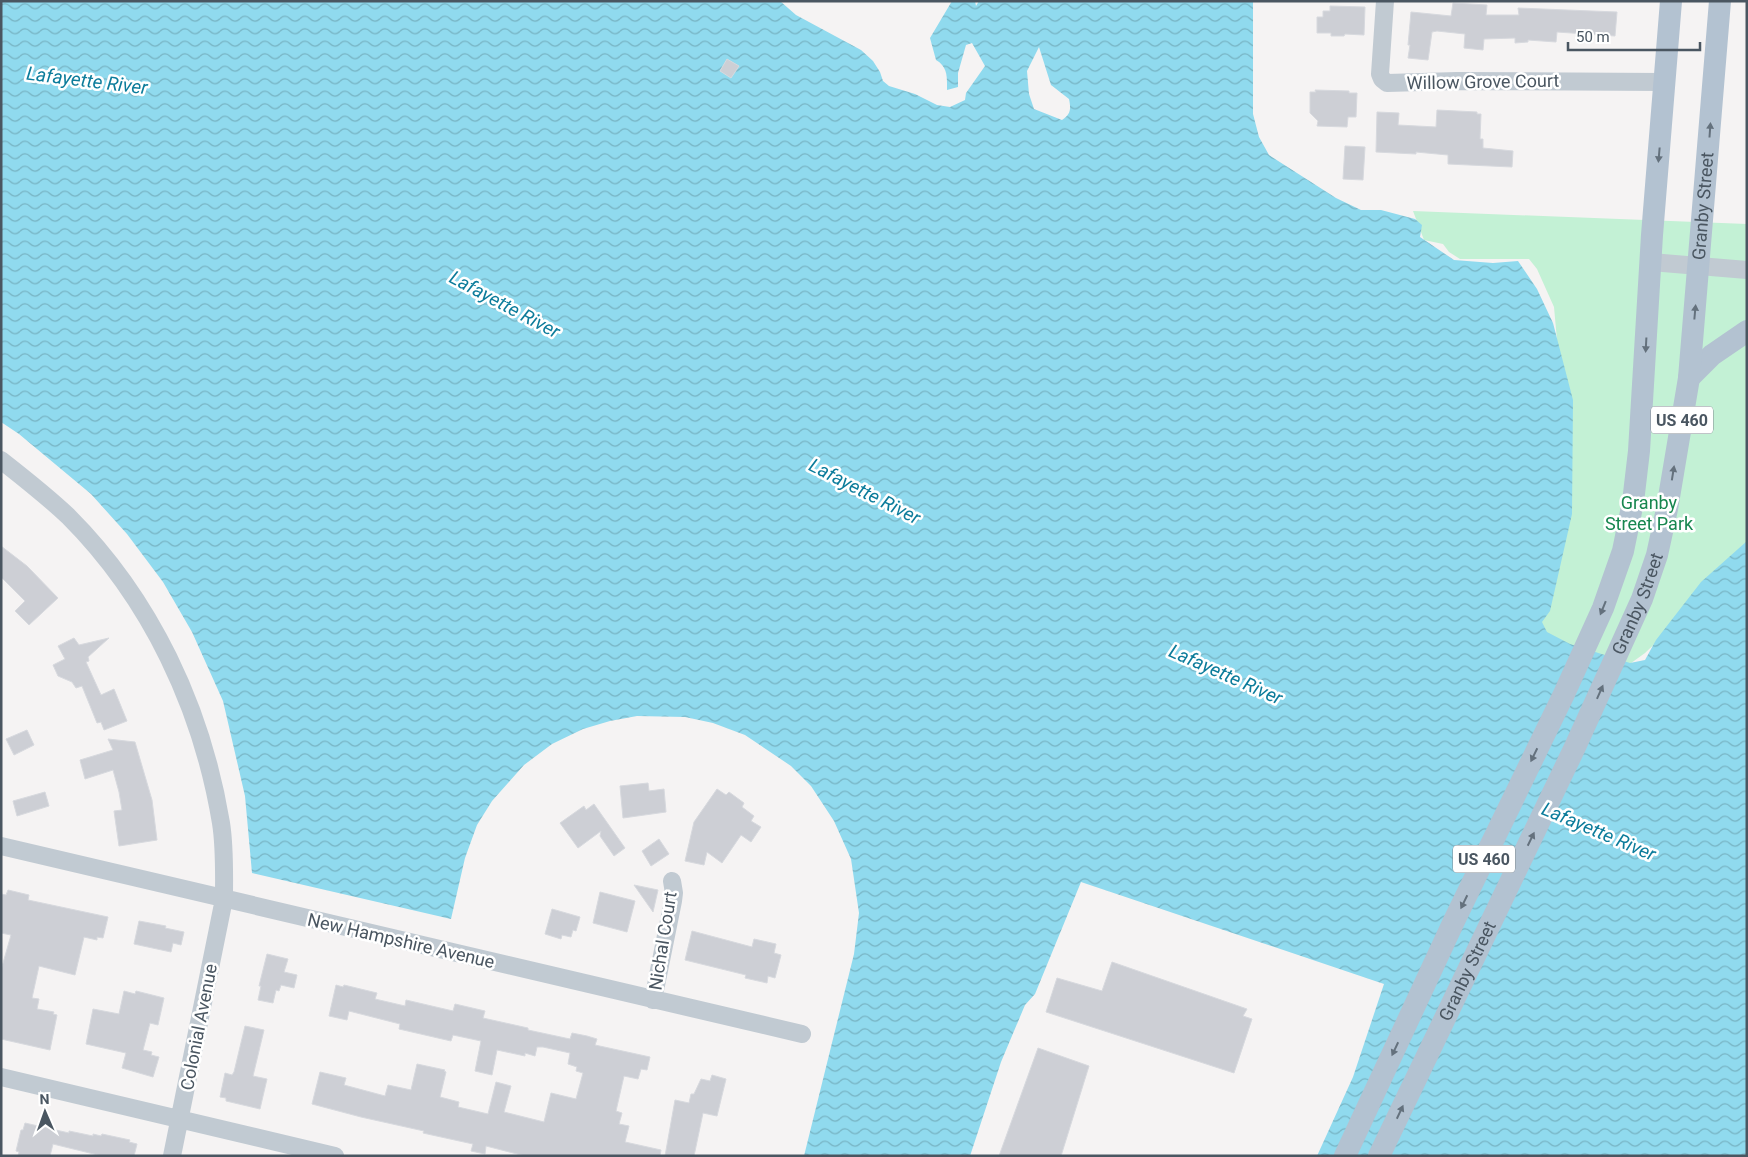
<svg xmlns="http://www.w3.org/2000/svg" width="1748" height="1157" font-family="Roboto,sans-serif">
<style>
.green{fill:#c3f1d5}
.water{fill:url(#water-waves);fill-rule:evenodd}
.building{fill:#cdcfd5;stroke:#d7d9de}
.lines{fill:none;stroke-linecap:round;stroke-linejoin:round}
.minor{stroke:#c1cad2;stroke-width:18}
.major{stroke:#b3c2d1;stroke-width:22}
.oneway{fill:#64717d}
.labels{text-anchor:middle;stroke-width:5;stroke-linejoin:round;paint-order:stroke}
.shield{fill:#fff;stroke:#808990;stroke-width:1}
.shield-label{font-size:16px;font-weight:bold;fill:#4a5661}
.street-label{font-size:18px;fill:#4a5661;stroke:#fff}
.park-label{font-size:18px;fill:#17864f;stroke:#fff}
.water-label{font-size:19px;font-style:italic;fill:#0c7c9b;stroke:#fff}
</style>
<defs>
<pattern id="water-waves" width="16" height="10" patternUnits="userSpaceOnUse" patternTransform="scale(1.25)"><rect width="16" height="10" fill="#90daee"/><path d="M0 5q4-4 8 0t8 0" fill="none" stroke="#78b4c4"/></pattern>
</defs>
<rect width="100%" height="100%" fill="#f5f3f3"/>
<!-- green -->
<path class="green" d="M1413,211L1747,224V556L1645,653L1609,679L1531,623L1564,417L1554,307L1537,269L1529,259H1460L1449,252L1443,244L1424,240Z"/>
<!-- water -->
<path class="water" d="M1,1H780L796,15L861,50L873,61L880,72L883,81L889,86L915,94L937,105L950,107L965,100L966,93L985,66L972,43L966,45L958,73V87L947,90C947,77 948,67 936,60L930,38L952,1H975L976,6L979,1H1253V114L1259,137L1269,155L1336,198L1361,210H1381L1415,219L1422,225L1420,237L1454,260L1493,263L1518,261L1537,289L1553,323L1573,400L1572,514L1550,611L1542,622L1547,632L1570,644L1630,663L1645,660L1656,640L1701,582L1747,541V1156H1317L1353,1077L1384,984L1081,882L1035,994L1025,1005L1001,1062L970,1156H804L854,954L859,913L851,859L834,821L811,786L791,766L745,735L713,723L685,717L637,716L610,721L583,729L552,744L524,765L492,801L477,825L465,858L451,919L252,873L245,796L223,701L192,632L163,582L127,534L91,494L19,434L1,422ZM1039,47L1051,85L1069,99C1071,109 1071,114 1062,120L1034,109L1029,94L1027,71Z"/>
<!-- building -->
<path class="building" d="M1453,3L1487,5L1486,15H1519L1518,8L1617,12L1615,36L1557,32L1556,42L1528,40V42L1515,43V38L1484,39L1483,50L1464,48L1465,34L1437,31L1432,32L1428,60L1408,58L1410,45H1408L1411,12L1451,16Z
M1330,6L1365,7L1364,35L1345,34L1344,36H1331V33H1317V17H1323V11H1330Z
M727,59L739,66L731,78L720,71Z
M1315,90L1349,91V93H1357L1356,117H1348L1347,127L1317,126L1318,121L1310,113V92H1316Z
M1437,110L1477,112V114H1481L1480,139H1483V148L1513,151L1512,167L1448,164V155L1416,152V154L1376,152L1377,112L1399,113L1398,125L1436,127Z
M1345,146L1365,147L1363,180L1343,179Z
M1,546L27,566L58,598L29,625L15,611L25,601L1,577Z
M74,638L79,645L109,638L88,657L89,661L86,662L101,695L114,689L127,721L104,730L101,722L97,723L82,686L76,688L72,682L58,676L53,665L65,659L58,646Z
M27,730L34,745L14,755L6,739Z
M108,739L135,742L152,800L157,840L119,846L114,811L122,810L119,792L113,770L85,779L80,760L113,750Z
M648,783L649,791L664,789L666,812L623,818L620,786Z
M717,789L726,795L729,792L744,803L742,807L754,816L751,821L761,827L751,842L741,835L722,863L707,852L704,865L685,861L694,822Z
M45,792L49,806L17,816L13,801Z
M594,804L625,848L614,856L600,836L601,831L578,848L560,823L584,806L586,810Z
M659,839L669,854L651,866L642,851Z
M634,885L658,890L653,912Z
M8,890L29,895L28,900L108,917L103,938L97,937V940L84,937L75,975L39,966L32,998L39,999L37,1009L54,1012L53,1014L57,1015L50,1050L1,1039V970L11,935L1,933V894L6,895Z
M600,892L635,901L627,932L593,923Z
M552,909L580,917L576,931L573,930L571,937L562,935L561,939L545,934Z
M139,921L166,926L165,928L184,932L181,945L173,943L171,952L134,944Z
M692,931L752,947L754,939L776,944L774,953L781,955L775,978L768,976L767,983L745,978L746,975L685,960Z
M267,954L288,959L284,972L297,975L294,988L281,985L279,991L276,990L273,1003L258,1000L261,986H259Z
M1112,962L1247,1009L1243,1016L1252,1019L1234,1073L1046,1012L1057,978L1102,991Z
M336,985L343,987L344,985L377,993L375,999L405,1006L406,1000L453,1011L455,1004L485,1011L483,1018L528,1028V1030L570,1039L572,1033L587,1036L597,1039L595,1045L650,1057L647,1070L641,1069L638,1079L624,1076L616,1111L622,1113L619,1124L629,1126L625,1142L661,1150L660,1156H525L486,1146L485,1154L471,1151L473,1144L432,1135L423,1133L424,1131L361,1117L312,1104L320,1072L346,1078L344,1085L385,1096L388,1085L411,1090L417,1064L445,1070L444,1071L446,1072L440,1097L459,1102L458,1107L488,1114L496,1082L511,1086L504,1112L544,1122L551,1093L576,1099L583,1073L576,1071L577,1067L568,1064L570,1053L543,1047H537L535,1056L525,1053V1056L497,1050L492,1075L475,1071L481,1041L453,1035L451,1041L399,1029L400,1024L349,1011L347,1020L329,1016Z
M124,991L135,994L136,991L164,998L158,1025L150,1023L143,1050L152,1052L151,1055L159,1057L153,1077L122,1068L126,1053L86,1044L93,1009L119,1014Z
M245,1026L264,1030L253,1076L267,1079L260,1109L226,1101V1098L220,1097L225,1073L232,1075L234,1072Z
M1038,1048L1089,1066L1061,1156H999Z
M712,1075L726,1079L717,1116L703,1113L694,1156H665L675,1100L689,1103L691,1094H694L701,1079L710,1081Z
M25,1123L69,1133V1131L93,1136V1134L101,1136L102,1134L130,1140L129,1142L137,1144L134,1156H102L53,1144L50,1156H18L19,1152L16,1151L21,1130H23Z"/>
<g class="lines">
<!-- minor -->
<path class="minor" d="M1385,1L1380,74L1382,79L1387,83L1457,81L1664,82
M1651,262L1747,270
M1,460C24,478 47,496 68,516C151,599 202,708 221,823C225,848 224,874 224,899L172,1156
M1,846L802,1034
M653,1000L673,901L674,893L672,881
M1,1077L335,1156"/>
<!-- major -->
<g class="major">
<path d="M1689,378L1712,355L1747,331"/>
<path d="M1345,1156L1454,921L1564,694L1603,608L1623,551L1633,502L1639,451L1652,235L1671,1"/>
<path id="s1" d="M1379,1156L1575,747L1642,599L1657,555L1667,509L1689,378L1720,1"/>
</g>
</g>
<!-- one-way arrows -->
<defs><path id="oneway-solid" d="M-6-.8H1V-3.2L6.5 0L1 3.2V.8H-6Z" transform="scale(1.25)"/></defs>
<g class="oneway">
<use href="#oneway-solid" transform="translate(1710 130) rotate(-86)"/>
<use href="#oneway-solid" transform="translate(1659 155) rotate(95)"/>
<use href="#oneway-solid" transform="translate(1695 312) rotate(-85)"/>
<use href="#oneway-solid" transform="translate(1646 345) rotate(93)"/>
<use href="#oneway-solid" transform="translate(1673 473) rotate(-81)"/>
<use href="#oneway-solid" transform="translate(1603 608) rotate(112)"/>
<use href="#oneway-solid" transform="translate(1600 692) rotate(-66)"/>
<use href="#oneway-solid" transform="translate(1534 755) rotate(116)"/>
<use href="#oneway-solid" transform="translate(1531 839) rotate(-64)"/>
<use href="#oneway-solid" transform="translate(1464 902) rotate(116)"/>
<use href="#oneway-solid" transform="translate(1395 1049) rotate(115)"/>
<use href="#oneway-solid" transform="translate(1400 1112) rotate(-65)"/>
</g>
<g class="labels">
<!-- shield labels -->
<g class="shield">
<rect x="1651" y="406.5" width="62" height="27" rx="4"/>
<rect x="1453" y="845.5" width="62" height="27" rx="4"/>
</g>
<g class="shield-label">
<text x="1682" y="426">US 460</text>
<text x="1484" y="865">US 460</text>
</g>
<!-- street labels -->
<g class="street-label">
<text transform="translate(1483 82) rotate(-1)" y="6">Willow Grove Court</text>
<text dy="6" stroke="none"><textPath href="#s1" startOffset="1015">Granby Street</textPath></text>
<text dy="6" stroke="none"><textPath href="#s1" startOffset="610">Granby Street</textPath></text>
<text transform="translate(401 941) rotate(13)" y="6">New Hampshire Avenue</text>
<text transform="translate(663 941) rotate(-81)" y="6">Nichal Court</text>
<text dy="6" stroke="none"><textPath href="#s1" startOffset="205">Granby Street</textPath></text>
<text transform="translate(199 1027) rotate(-79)" y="6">Colonial Avenue</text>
</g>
<!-- park labels -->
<g class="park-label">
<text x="1649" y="509">Granby<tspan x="1649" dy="21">Street Park</tspan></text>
</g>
<!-- water labels -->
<g class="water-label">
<text transform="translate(87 80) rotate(7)" y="7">Lafayette River</text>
<text transform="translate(505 304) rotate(28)" y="7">Lafayette River</text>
<text transform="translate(865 491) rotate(27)" y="7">Lafayette River</text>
<text transform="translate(1226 674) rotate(24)" y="7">Lafayette River</text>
<text transform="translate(1599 831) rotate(23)" y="7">Lafayette River</text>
</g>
</g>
<!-- border -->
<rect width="1748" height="1157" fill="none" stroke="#4a5661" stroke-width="5"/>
<!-- north arrow -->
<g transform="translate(45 1112) rotate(358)" stroke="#ffffff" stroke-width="4" paint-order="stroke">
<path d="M0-4L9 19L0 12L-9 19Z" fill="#4a5661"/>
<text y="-8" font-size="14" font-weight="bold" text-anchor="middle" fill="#4a5661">N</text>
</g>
<!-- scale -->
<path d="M1568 42v8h132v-8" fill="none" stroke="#4a5661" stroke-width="2.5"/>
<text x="1576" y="42" font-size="15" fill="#4a5661" stroke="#ffffff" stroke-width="4" paint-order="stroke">50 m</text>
</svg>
